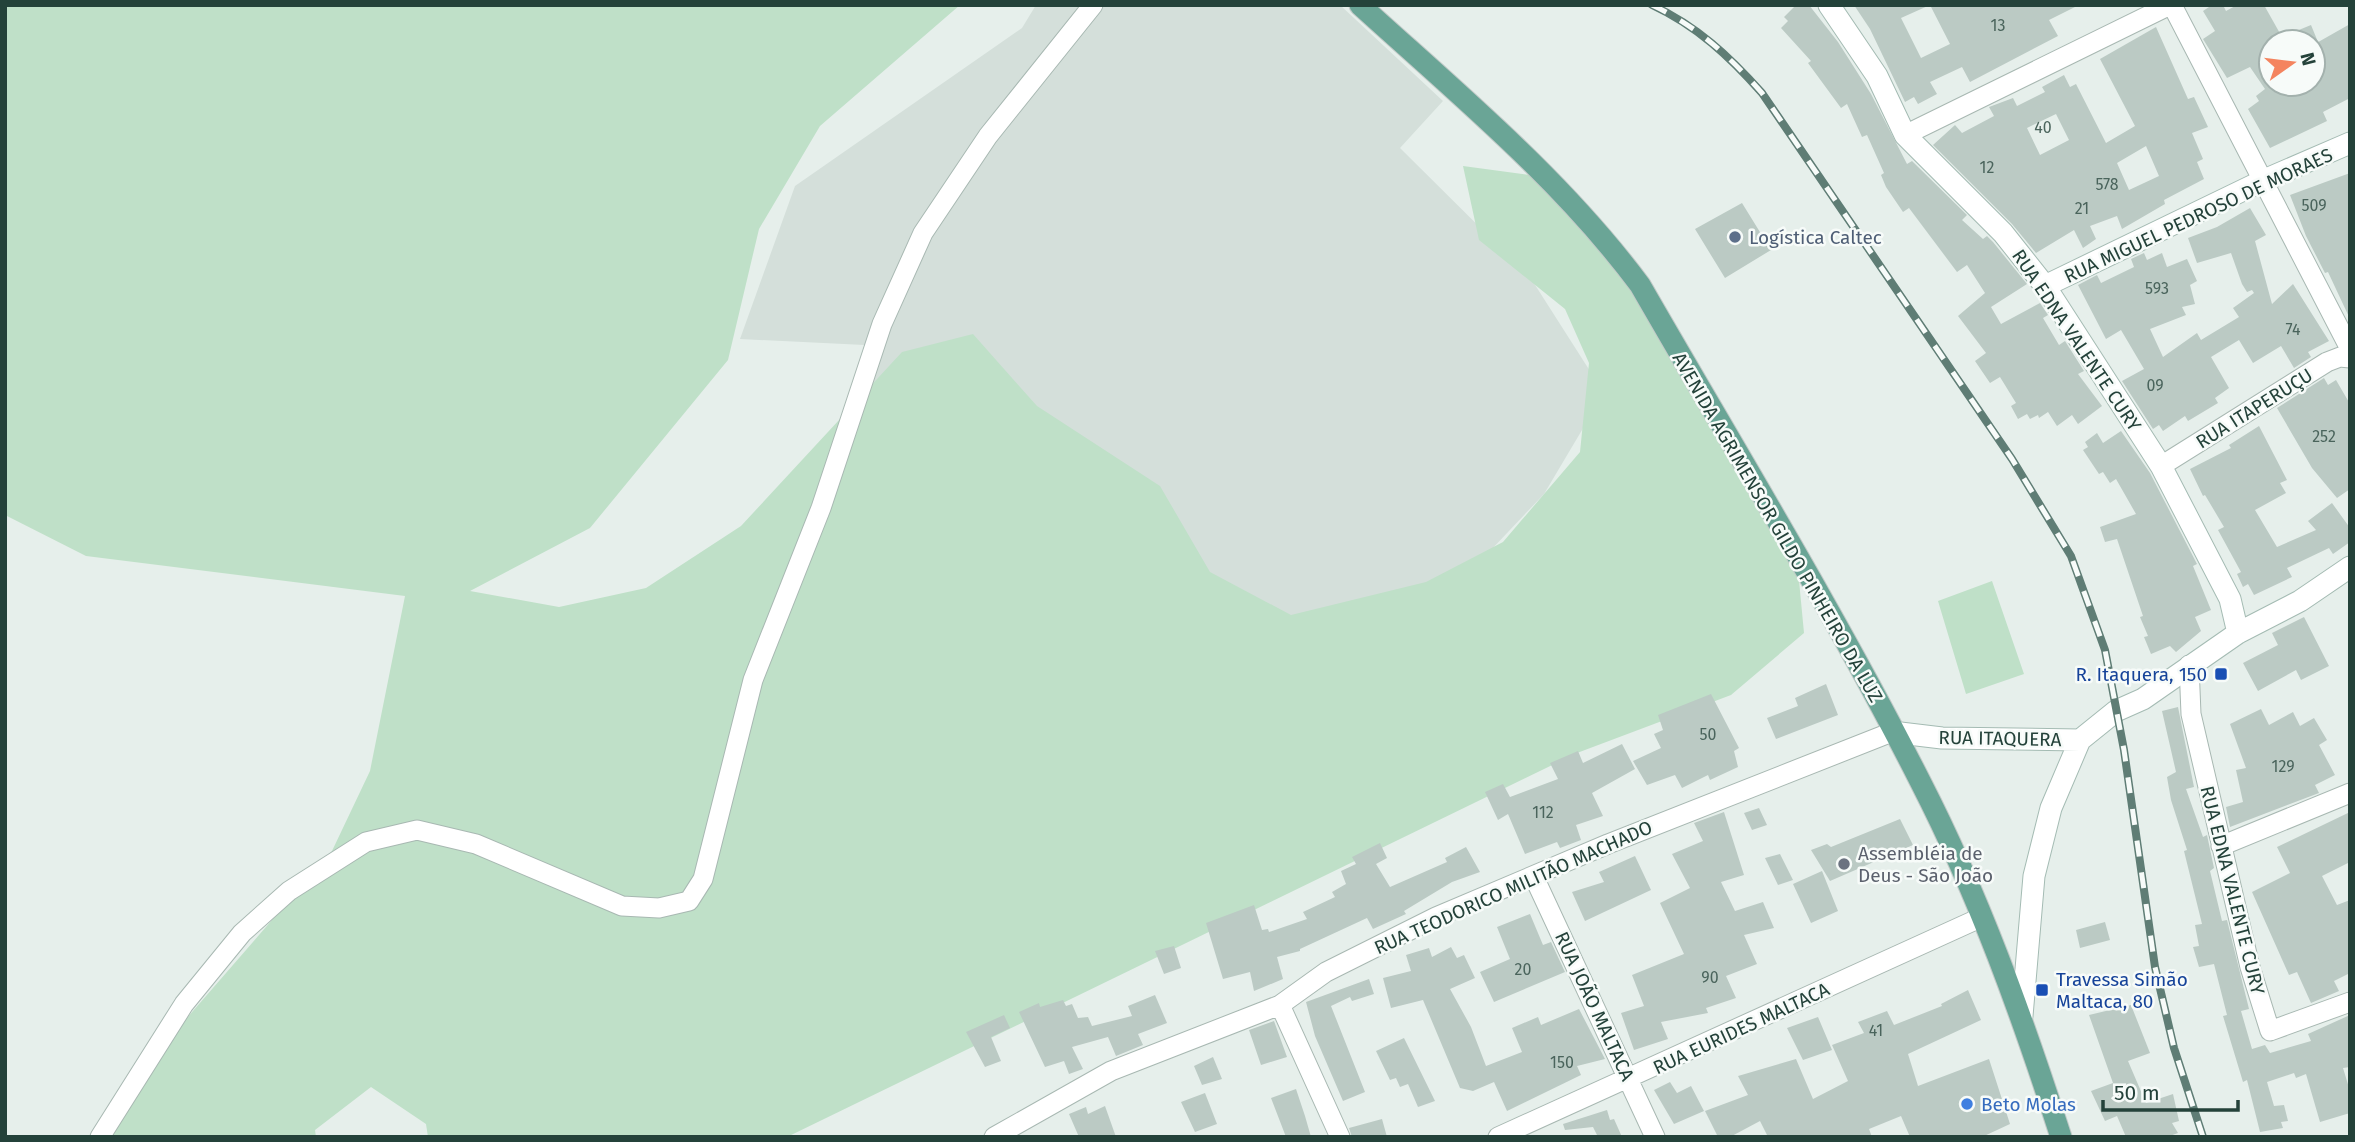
<svg xmlns="http://www.w3.org/2000/svg" width="2355" height="1142" font-family="'Fira Sans',sans-serif">
<style>
.built{fill:#d4dfda}
.green{fill:#bfe0c8}
.building{fill:#bbcac4;fill-rule:evenodd}
.lines{fill:none;stroke-linecap:round;stroke-linejoin:round}
.street-casing{stroke:#a8b8b2;stroke-width:21}
.secondary-casing{stroke:#a4bbb3;stroke-width:23}
.primary-casing{stroke:#c2cac8;stroke-width:23}
.street{stroke:#fff;stroke-width:19}
.secondary{stroke:#fff;stroke-width:21}
.primary{stroke:#6aa596;stroke-width:21}
.rail-casing{stroke:#5f7d75;stroke-width:8}
.rail{stroke:#f7fbf9;stroke-width:5;stroke-dasharray:16;stroke-linecap:butt}
.service-dot{fill:#5c6f8a;stroke:#f7fbf9;stroke-width:2.5}
.transit-dot{fill:#1a4fb4;stroke:#f7fbf9;stroke-width:2.5}
.worship-dot{fill:#6b7280;stroke:#f7fbf9;stroke-width:2.5}
.shop-dot{fill:#3f7fe0;stroke:#f7fbf9;stroke-width:2.5}
.labels{text-anchor:middle;stroke-width:5;stroke-linejoin:round;paint-order:stroke}
.number-label{font-size:16px;fill:#4a645c}
.street-label{font-size:19px;fill:#24423a;stroke:#f7fbf9}
.service-label{font-size:19px;fill:#4e5e75;stroke:#f7fbf9;text-anchor:start}
.transit-label{font-size:19px;fill:#164399;stroke:#f7fbf9;text-anchor:end}
.worship-label{font-size:19px;fill:#5b616d;stroke:#f7fbf9;text-anchor:start}
.shop-label{font-size:19px;fill:#366cbe;stroke:#f7fbf9;text-anchor:start}
</style>
<rect width="100%" height="100%" fill="#e6efeb"/>
<!-- built -->
<path class="built" d="M1036,5H1340L1443,101L1400,148L1530,277L1604,393L1544,494L1455,588L1287,648L780,639L885,346L740,339L795,186L1022,28Z"/>
<!-- green -->
<path class="green" d="M5,5H960L820,126L759,229L728,360L590,528L470,591L559,607L646,588L741,526L902,352L973,334L1037,406L1160,486L1210,572L1291,615L1426,582L1503,542L1580,452L1589,363L1565,309L1479,240L1463,166L1545,177L1610,249L1798,570L1804,633L1731,695L1577,753L787,1137H428L426,1124L371,1087L315,1130L316,1137H92L133,1080L332,851L370,771L405,596L86,556L5,515Z
M1992,581L2024,674L1966,694L1938,601Z"/>
<!-- building -->
<path class="building" d="M1796,5H1809L1838,42L1871,94L1907,164L1912,161L1967,215L1962,220L1983,239L1987,236L1993,242L2027,284L1991,307L2001,324L2040,303L2048,315L2043,318L2059,345L2065,341L2084,371L2078,374L2102,406L2078,424L2072,415L2057,426L2048,412L2039,418L2038,415L2030,419L2027,414L2018,419L2011,406L2016,403L2000,377L1990,383L1975,361L1986,353L1958,316L1985,293L1967,265L1957,272L1909,208L1903,212L1886,187L1881,175L1884,173L1867,135L1862,137L1847,104L1841,108L1808,63L1811,61L1781,28L1788,21L1784,17Z
M1854,5H1930L1901,18L1921,58L1950,44L1930,5H2079L2049,20L2058,36L1970,82L1962,67L1930,82L1937,94L1918,104L1914,97L1905,102L1870,29Z
M2212,5H2223L2226,11L2237,5H2264L2282,37L2311,25L2318,42H2271V84H2313V45L2350,24V98L2323,112L2327,121L2270,148L2248,109L2259,101L2256,96L2265,89L2250,67L2227,78L2203,39L2215,31L2203,11Z
M2156,27L2188,99L2194,97L2208,127L2192,133L2203,159L2197,162L2204,179L2164,200L2165,204L2122,229L2117,216L2090,226L2096,239L2083,248L2074,230L2036,253L2012,224L1933,145L1955,125L1962,133L1994,116L1989,107L2013,98L2017,106L2045,92L2042,87L2064,75L2070,87L2076,84L2106,143L2135,126L2100,59ZM2056,114L2069,140L2040,155L2027,128ZM2146,146L2159,176L2129,190L2117,163Z
M2350,173V319L2328,272L2325,273L2306,236L2290,195Z
M1742,203L1771,250L1725,278L1695,229Z
M2250,208L2266,235L2255,241L2272,304L2293,284L2329,341L2308,352L2311,357L2294,368L2281,346L2253,363L2239,340L2211,357L2229,388L2215,398L2218,403L2188,421L2185,416L2163,431L2159,425L2153,429L2122,381L2144,369L2121,330L2106,339L2078,285L2097,275L2101,283L2134,267L2131,259L2144,253L2147,260L2162,253L2167,267L2187,259L2197,281L2190,285L2195,304L2182,307L2186,315L2150,329L2163,357L2197,333L2201,340L2239,317L2233,308L2254,293L2252,290L2247,292L2242,284L2231,253L2197,263L2188,238L2217,227Z
M2324,378L2328,385L2336,380L2350,404V489L2337,498L2312,468L2277,408Z
M2259,426L2287,480L2280,483L2286,493L2255,510L2277,547L2316,530L2308,521L2332,503L2350,528V542L2333,554L2329,548L2287,568L2292,577L2254,595L2248,584L2243,587L2237,574L2241,572L2218,530L2224,527L2205,495L2203,496L2190,469L2231,448L2229,445Z
M2121,431L2150,473L2197,564L2193,566L2211,610L2195,617L2201,631L2176,652L2170,646L2151,654L2144,637L2148,636L2140,617L2143,616L2117,539L2105,542L2100,527L2136,514L2116,479L2110,483L2103,472L2099,474L2083,450L2088,447L2085,442L2097,433L2103,443Z
M2304,617L2329,666L2301,680L2296,670L2258,691L2243,663L2278,645L2272,633Z
M1826,684L1838,715L1776,739L1767,718L1798,706L1795,698Z
M1711,694L1739,748L1734,751L1738,767L1710,780L1708,775L1682,788L1675,775L1647,785L1633,761L1661,748L1654,734L1663,730L1658,715Z
M2178,707L2194,787L2186,789L2203,837L2207,835L2214,868L2210,871L2222,921L2227,920L2249,1009L2241,1011L2252,1049L2265,1045L2270,1053L2311,1041L2308,1034L2350,1015V1067L2343,1068L2350,1091V1113L2320,1122L2306,1074L2296,1078L2294,1073L2267,1082L2274,1106L2284,1105L2288,1121L2281,1122L2283,1128L2260,1132L2247,1080L2243,1082L2223,1016L2227,1015L2214,964L2199,967L2193,947L2199,946L2195,925L2202,924L2184,851L2187,850L2171,800L2167,777L2176,772L2162,711Z
M2261,709L2269,725L2293,712L2300,726L2314,718L2327,740L2319,745L2335,775L2315,785L2319,793L2230,827L2226,807L2243,802L2236,770L2246,768L2230,724Z
M1622,744L1635,769L1592,793L1603,816L1576,825L1581,840L1560,848L1557,842L1525,854L1508,814L1498,820L1485,792L1503,784L1510,797L1558,779L1550,763L1578,751L1583,763Z
M1759,808L1767,825L1752,830L1744,813Z
M1724,812L1744,875L1721,882L1735,911L1763,902L1774,928L1744,935L1757,964L1726,976L1736,998L1706,1008L1708,1013L1661,1022L1668,1039L1634,1050L1621,1013L1644,1006L1632,975L1684,954L1660,903L1690,888L1672,854L1703,841L1694,823Z
M2350,812V862L2322,876L2337,905L2350,900V973L2334,981L2339,991L2311,1003L2297,972L2289,975L2252,892L2290,873L2277,847Z
M1900,819L1913,845L1830,881L1811,850L1827,844L1831,847Z
M1380,843L1387,858L1376,864L1390,887L1447,862L1445,858L1466,847L1480,872L1452,882L1404,911L1406,914L1373,929L1367,918L1300,949V951L1277,957L1283,979L1254,991L1250,972L1223,979L1206,923L1254,905L1262,930L1268,929L1269,932L1307,919L1303,912L1335,897L1332,892L1346,884L1341,871L1356,864L1352,857Z
M1780,854L1793,880L1778,885L1765,858Z
M1635,856L1651,890L1585,921L1572,892L1604,882L1599,872Z
M1822,871L1838,911L1811,923L1793,884Z
M1530,914L1543,945L1551,942L1565,972L1494,1002L1480,972L1510,959L1497,927Z
M2105,922L2110,940L2080,948L2076,930Z
M1174,946L1181,968L1164,974L1155,951Z
M1451,947L1457,958L1464,955L1475,978L1450,989L1471,1027L1486,1066L1522,1052L1512,1028L1538,1017L1541,1025L1579,1009L1605,1059L1577,1066L1581,1075L1507,1111L1494,1082L1473,1091L1460,1088L1423,1000L1391,1008L1383,978L1411,971L1406,955L1429,948L1432,957Z
M1369,979L1374,994L1352,1001L1350,997L1331,1006L1365,1092L1343,1101L1315,1036L1306,1002Z
M1968,990L1981,1020L1908,1054L1918,1086L1989,1059L2010,1124L1982,1137H1910L1901,1116L1869,1129L1872,1137H1768L1760,1121L1730,1137H1718L1705,1111L1748,1095L1738,1076L1796,1059L1813,1099L1848,1081L1832,1045L1864,1033L1858,1022L1887,1011L1894,1025L1942,1006L1941,1004Z
M1155,995L1167,1023L1138,1034L1143,1045L1116,1056L1108,1037L1072,1047L1083,1069L1069,1074L1064,1061L1045,1067L1019,1012L1039,1003L1040,1007L1063,1000L1066,1006L1072,1004L1078,1018L1088,1017L1092,1026L1132,1016L1128,1006Z
M2131,1005L2150,1053L2128,1061L2146,1103L2173,1094L2179,1121L2172,1123L2178,1133L2167,1137H2126L2117,1116L2105,1121L2091,1091L2113,1083L2089,1015Z
M1004,1015L1010,1028L991,1037L1001,1061L985,1067L966,1032Z
M1818,1017L1832,1050L1803,1060L1787,1028Z
M1274,1021L1287,1057L1261,1065L1249,1030Z
M1404,1038L1435,1101L1418,1107L1408,1084L1400,1087L1396,1078L1390,1080L1376,1051Z
M1213,1057L1222,1079L1202,1085L1194,1066Z
M1670,1082L1677,1093L1691,1086L1704,1111L1674,1124L1654,1090Z
M1296,1089L1305,1116L1311,1137H1286L1271,1098Z
M1205,1093L1217,1124L1195,1132L1181,1102Z
M1105,1106L1116,1137H1079L1069,1114L1086,1107L1088,1114Z
M1607,1110L1610,1120L1614,1119L1622,1137H1598L1593,1127L1565,1130L1563,1124Z
M1382,1119L1387,1137H1352L1349,1128Z"/>
<g class="lines">
<!-- street casing -->
<g class="street-casing">
<path id="street" d="M2172,5L2350,349
M1905,135L2170,5
M2161,466L2327,362L2340,357L2350,358
M2189,665L2191,714L2250,967L2270,1031L2350,1002
M2221,846L2350,793
M1534,877L1655,1137
M1280,1005L1340,1137
M100,1137L184,1004L242,933L289,891L366,842L417,830L476,844L622,906L659,908L689,901L703,879L753,680L821,508L882,324L923,233L988,136L1093,5
M994,1137L1111,1071L1280,1005L1326,972L1436,917L1608,844L1892,732
M1498,1137L1982,917"/>
</g>
<!-- secondary casing -->
<g class="secondary-casing">
<path id="secondary" d="M1829,5L1877,76L1905,135L2003,233L2045,286L2161,466L2230,599L2238,633
M2045,286L2262,181L2350,143
M1892,732L1942,738L2080,740L2116,711L2143,699L2238,633L2300,601L2350,567
M2022,1016L2034,876L2051,808L2080,740"/>
</g>
<!-- primary casing -->
<g class="primary-casing">
<path id="primary" d="M1360,5C1458,94 1561,179 1640,285C1735,450 1835,613 1921,783C1979,896 2022,1016 2061,1137"/>
</g>
<!-- street -->
<use href="#street" class="street"/>
<!-- secondary -->
<use href="#secondary" class="secondary"/>
<!-- primary -->
<use href="#primary" class="primary"/>
<!-- rail casing -->
<g class="rail-casing">
<path id="rail" d="M1652,5C1697,26 1729,56 1762,93L2012,459L2071,556L2105,650L2124,750L2155,967L2174,1048L2203,1137"/>
</g>
<!-- rail -->
<use href="#rail" class="rail"/>
</g>
<!-- markers -->
<circle class="service-dot" cx="1735" cy="237" r="7"/>
<g class="transit-dot">
<rect x="2214" y="667" width="14" height="14" rx="3.5"/>
<rect x="2035" y="983" width="14" height="14" rx="3.5"/>
</g>
<circle class="worship-dot" cx="1844" cy="864" r="7"/>
<circle class="shop-dot" cx="1967" cy="1104" r="7"/>
<g class="labels">
<!-- number labels -->
<g class="number-label">
<text x="1998" y="31">13</text>
<text x="2043" y="133">40</text>
<text x="1987" y="173">12</text>
<text x="2107" y="190">578</text>
<text x="2314" y="211">509</text>
<text x="2082" y="214">21</text>
<text x="2157" y="294">593</text>
<text x="2293" y="335">74</text>
<text x="2155" y="391">09</text>
<text x="2324" y="442">252</text>
<text x="1708" y="740">50</text>
<text x="2283" y="772">129</text>
<text x="1543" y="818">112</text>
<text x="1523" y="975">20</text>
<text x="1710" y="983">90</text>
<text x="1876" y="1036">41</text>
<text x="1562" y="1068">150</text>
</g>
<!-- street labels -->
<g class="street-label">
<text transform="translate(2198 215) rotate(-25)" y="7">RUA MIGUEL PEDROSO DE MORAES</text>
<text transform="translate(2077 340) rotate(56)" y="7">RUA EDNA VALENTE CURY</text>
<text transform="translate(2254 408) rotate(-32)" y="7">RUA ITAPERUÇU</text>
<text transform="translate(1778 527) rotate(60)" y="7">AVENIDA AGRIMENSOR GILDO PINHEIRO DA LUZ</text>
<text transform="translate(2000 738) rotate(1)" y="7">RUA ITAQUERA</text>
<text transform="translate(1513 887) rotate(-24)" y="7">RUA TEODORICO MILITÃO MACHADO</text>
<text transform="translate(2233 890) rotate(76)" y="7">RUA EDNA VALENTE CURY</text>
<text transform="translate(1595 1006) rotate(65)" y="7">RUA JOÃO MALTACA</text>
<text transform="translate(1741 1028) rotate(-25)" y="7">RUA EURIDES MALTACA</text>
</g>
<!-- service labels -->
<g class="service-label">
<text x="1749" y="244">Logística Caltec</text>
</g>
<!-- transit labels -->
<g class="transit-label">
<text x="2207" y="681">R. Itaquera, 150</text>
<text x="2056" y="986" text-anchor="start">Travessa Simão<tspan x="2056" dy="22">Maltaca, 80</tspan></text>
</g>
<!-- worship labels -->
<g class="worship-label">
<text x="1858" y="860">Assembléia de<tspan x="1858" dy="22">Deus - São João</tspan></text>
</g>
<!-- shop labels -->
<g class="shop-label">
<text x="1981" y="1111">Beto Molas</text>
</g>
</g>
<!-- border -->
<rect width="2355" height="1142" fill="none" stroke="#24423a" stroke-width="14"/>
<!-- north arrow -->
<g transform="translate(2292 63) rotate(76)"><circle r="33" fill="#f7fbf9" stroke="#a3b1ad" stroke-width="2"/>
<path d="M0-5L12 26L0 18L-12 26Z" fill="#f4845f"/>
<text y="-10" font-size="19" font-weight="bold" text-anchor="middle" fill="#24423a">N</text>
</g>
<!-- scale -->
<path d="M2103 1100v10h135v-10" fill="none" stroke="#24423a" stroke-width="3.5"/>
<text x="2114" y="1100" font-size="21" fill="#24423a" stroke="#f7fbf9" stroke-width="5" paint-order="stroke">50 m</text>
</svg>
